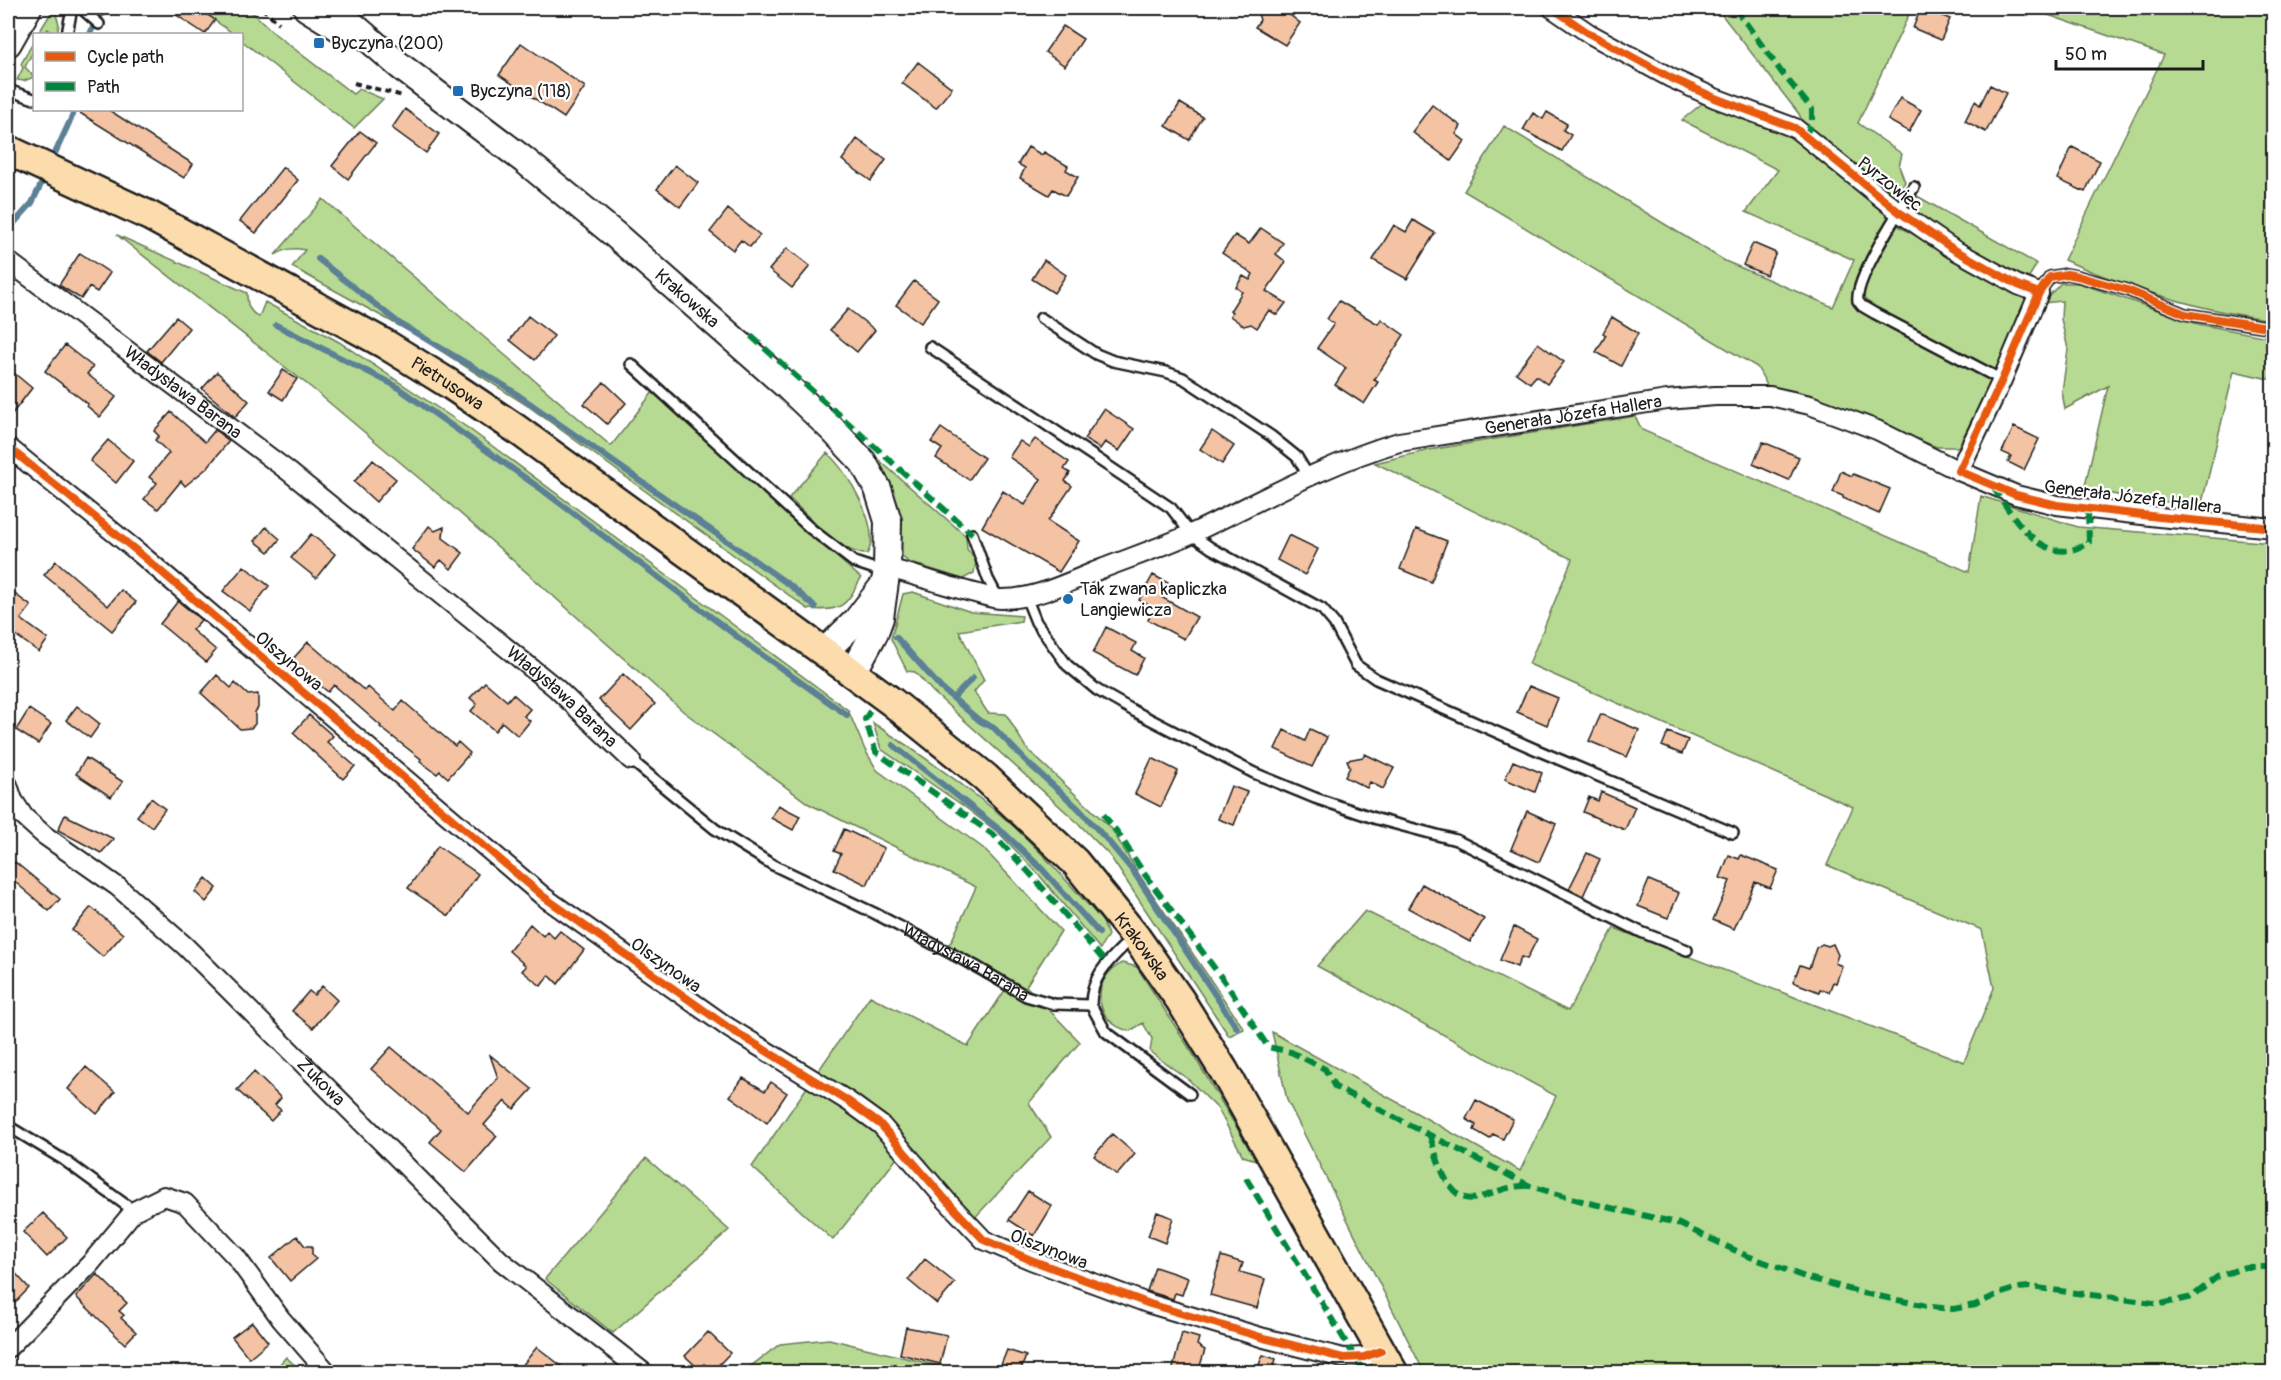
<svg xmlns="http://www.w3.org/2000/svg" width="2281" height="1380" font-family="Pangolin,sans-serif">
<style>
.green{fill:#b7da93;stroke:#6a7b58;stroke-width:1.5}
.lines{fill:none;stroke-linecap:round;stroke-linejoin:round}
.stream{stroke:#5b8095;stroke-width:6}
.building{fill:#f4c3a4;stroke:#1c1c1c;stroke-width:1.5}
.lane-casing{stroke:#1c1c1c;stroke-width:14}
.street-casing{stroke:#1c1c1c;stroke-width:22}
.secondary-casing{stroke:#1c1c1c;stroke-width:30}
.primary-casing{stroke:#1c1c1c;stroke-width:33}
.path{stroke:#1c1c1c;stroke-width:4;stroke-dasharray:6 4.5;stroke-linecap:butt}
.lane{stroke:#fff;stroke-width:9}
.street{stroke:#fff;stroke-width:18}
.secondary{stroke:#fff;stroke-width:26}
.primary{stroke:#fcdcac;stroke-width:28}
.quiet{stroke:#00873e;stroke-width:6;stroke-dasharray:12 6;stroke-linecap:butt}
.cycleway-casing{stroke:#fff;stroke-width:11}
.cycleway{stroke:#e8590c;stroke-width:8}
.poi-dot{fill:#1f6fb2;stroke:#fff;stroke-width:2}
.labels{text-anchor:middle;stroke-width:4.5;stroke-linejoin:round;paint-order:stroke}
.poi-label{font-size:18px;fill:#1c1c1c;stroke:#fff;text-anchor:start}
.street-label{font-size:18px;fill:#1c1c1c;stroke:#fff}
</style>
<rect width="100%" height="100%" fill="#fff"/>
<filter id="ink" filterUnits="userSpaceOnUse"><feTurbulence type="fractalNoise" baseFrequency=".0167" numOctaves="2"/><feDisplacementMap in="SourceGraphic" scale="12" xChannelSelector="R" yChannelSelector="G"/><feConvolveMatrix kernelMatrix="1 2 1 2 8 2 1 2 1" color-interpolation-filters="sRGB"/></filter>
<g filter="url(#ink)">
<!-- green -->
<path class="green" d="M54,8L59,24L57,34H53L48,29L44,34H38Z
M197,8H248L275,34L353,94L359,89L383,99L354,128L242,41V34H234Z
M1712,8H1912L1858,123L1902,154L1899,166L1905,182L1894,197L1804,125L1799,114L1722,15Z
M2028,8H2273V320C2201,311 2131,289 2064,260L2164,55Z
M34,41V50L25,67L34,77L24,81L17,80L23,68L21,64Z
M1705,101L1793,136L1900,227L2029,299L1991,383L1958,447H1937L1800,394L1768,387L1757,367L1464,191L1504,126L1725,261L1833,307L1854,260L1746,212L1778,170L1682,120Z
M1917,196L2037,264L2027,280L1911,215L1910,206Z
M323,199L611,446L660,383L782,510L861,578C846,606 842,612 808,609L528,406L416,335L292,267L305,250C293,247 286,249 275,255Z
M117,235L247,293C247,304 248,311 259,317L265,302L339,342L468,428L848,710L865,750L877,770L983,848L1061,931L1026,986L1080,1042L1029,1103L1051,1137L963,1230L897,1158L833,1240L752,1167L870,996L968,1046L1005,990L938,953L951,942L976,887L809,804L684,712L445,500L313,389Z
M2061,283H2079L2198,324L2273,338V380L2234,371L2201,507L2084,490L2108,386L2065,409L2062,392L2068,349L2061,319L2062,301L2042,303Z
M1635,416L1642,430L1969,572L1981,496L2078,527L2273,543V1372H1424L1287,1100L1272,1032L1520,1171L1556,1096L1317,966L1365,911L1568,1011L1614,928L1964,1062L1994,988L1982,930L1827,865L1853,807L1529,664L1572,559L1375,463L1429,450Z
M827,453C847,470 883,529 867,554C840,554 809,516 789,498Z
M871,453L966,536L967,549L976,561L974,573L963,579L908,562L902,556L899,523Z
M913,592L971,612L1022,616L1021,621L959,631L984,680L974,692L988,713L1006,714L1026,748L1111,828L1140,876L1244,1029L1229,1036L1110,856L1077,822L933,692L915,672L907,671L891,639L903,594Z
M873,723C915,750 957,780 996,811C1035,843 1068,883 1102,920L1108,935L1100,949L1040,876L1000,834L962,805L881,749Z
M1122,963L1137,967L1193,1054L1256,1160L1243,1156L1218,1109L1189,1080L1150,1052L1152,1039L1143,1023L1130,1031C1093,1024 1090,978 1122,963Z
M646,1158L729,1230L613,1333L545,1279Z
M829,1339L955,1370L964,1372H743L780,1344Z
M286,1357L302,1372H273Z"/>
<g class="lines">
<!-- stream -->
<path class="stream" d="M90,34L97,18L111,8
M51,162L75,110
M8,230L32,203L46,174
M318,259L399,323L505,386L791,586L815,607
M276,325L394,385L541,489L751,647L847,715
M896,637L941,688L980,721L994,728L1028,763L1078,808L1108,841L1133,871L1237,1028
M953,698L973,678
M893,745L1004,833L1042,869L1099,933"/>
</g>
<!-- building -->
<path class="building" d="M166,8H197L215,20L205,34Z
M1274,8H1281L1300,23L1285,45L1255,27L1260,20L1258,14L1271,13Z
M1921,8L1950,19L1941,40L1913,28Z
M1063,26L1083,39L1065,66L1045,52Z
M521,43L585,87L564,118L499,75Z
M918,62L952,88L936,108L902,83Z
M1990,85L2006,93L1986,132L1965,121L1975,101L1980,105Z
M1900,98L1921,110L1909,132L1888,120Z
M1180,103L1203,117L1189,140L1166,126Z
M1432,105L1461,126L1456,134L1465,141L1451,161L1412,132Z
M405,109L439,134L426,153L392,128Z
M75,110H109L193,164L184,178Z
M1547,112L1567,124L1563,130L1571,135L1562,151L1523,130L1533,113L1543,119Z
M360,131L376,143L348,179L332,166Z
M857,139L886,160L871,181L842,160Z
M1028,147L1042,155L1044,152L1068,166L1066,170L1078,177L1066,196L1053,189L1049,195L1020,178L1025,168L1018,164Z
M2072,147L2100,161L2085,192L2057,179Z
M675,165L698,183L680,207L657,189Z
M283,167L298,180L256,233L240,221Z
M728,209L760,235L750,247L741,240L733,250L710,232Z
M1413,220L1435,233L1407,279L1373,260L1394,225L1406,232Z
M1261,228L1283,243L1276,254L1286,262L1266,291L1286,303L1277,315L1269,310L1257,328L1251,324L1244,326L1230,316L1232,312L1230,311L1242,292L1236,287L1243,276L1250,280L1253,274L1222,253L1235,235L1249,244Z
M1753,243L1776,253L1766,275L1743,265Z
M787,248L810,266L792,288L769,270Z
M80,253L110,273L97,292L89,287L81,299L59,285Z
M1044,260L1066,275L1054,293L1032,279Z
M914,281L938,299L921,323L896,305Z
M1339,301L1378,324L1381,319L1404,335L1374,380L1378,382L1364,404L1335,385L1346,368L1317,348L1334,324L1327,319Z
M848,309L875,330L857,352L830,330Z
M528,316L554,336L535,360L510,340Z
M176,317L189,328L161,362L147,351Z
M1612,317L1638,333L1621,366L1596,352L1606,335L1603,333Z
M1538,343L1564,362L1547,384L1536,376L1530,383L1516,373Z
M65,345L93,367L87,374L116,397L100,417L87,406L88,404L45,371Z
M8,368L32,388L8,419Z
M283,370L297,379L283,400L269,391Z
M217,372L249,401L235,417L202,389Z
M604,382L626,403L607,424L584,404Z
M1104,409L1134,429L1119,451L1105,442L1100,449L1084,439Z
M171,412L205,442L215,430L229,441L207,468L185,486L181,481L158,509L144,499L157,483L149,477L169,453L155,440L159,436L154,431Z
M2014,427L2039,439L2024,470L2008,462L2011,456L2002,452Z
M941,428L984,458L969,480L936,458L942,449L931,442Z
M1212,431L1234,446L1222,464L1200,449Z
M1035,439L1069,462L1064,469L1070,473L1065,481L1072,486L1048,521L1079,541L1059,572L982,527L1003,491L1025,505L1041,479L1009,457L1020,441L1029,447Z
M108,440L133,461L116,483L90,461Z
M1763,442L1799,457L1789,480L1753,464Z
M373,460L396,479L376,502L354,482Z
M1841,471L1852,476L1853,474L1890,489L1879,514L1843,498V496L1833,492Z
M429,526L435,531L444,527L443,538L463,553L451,569L441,560L435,567L412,549Z
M266,527L280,539L269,552L255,541Z
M1416,529L1447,541L1431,582L1400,569Z
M311,534L335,554L316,578L291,558Z
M1289,535L1318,549L1305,575L1277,560Z
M56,561L108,606L121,590L136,602L112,631L44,575Z
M244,566L269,586L250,611L223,591Z
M1153,575L1168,583L1161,597L1197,617L1184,639L1148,620L1154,608L1139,600Z
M8,589L31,606L21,619L48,639L39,652L11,632L8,637Z
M178,601L201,620L192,630L216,650L206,662L160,624Z
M1106,627L1136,643L1132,651L1144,658L1135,675L1093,653Z
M308,642L365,691L368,687L395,711L403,701L455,746L458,742L470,753L448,778L440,771L437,774L420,761L421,759L380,727L381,726L334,685L328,692L291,661Z
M623,674L655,704L631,730L599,700Z
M217,675L231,688L235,683L248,695L258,694V708L255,712V724L251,728L240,729L201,693Z
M485,682L507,701L513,694L530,709L524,716L530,721L518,736L502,722L495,731L471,711L477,704L470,698Z
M1529,686L1558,698L1547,725L1517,712Z
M77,706L100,724L90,738L66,720Z
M29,709L51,724L38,744L16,730Z
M1601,714L1639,730L1627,757L1589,741Z
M309,715L333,736L327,742L355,766L343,779L293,733Z
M1310,729L1327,737L1312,767L1275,749L1284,730L1305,741Z
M1668,732L1688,740L1682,754L1662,746Z
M1365,754L1394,768L1383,789L1370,782L1367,788L1345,777L1350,767L1347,760L1363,757Z
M86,758L123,782L111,797L76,774Z
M1152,758L1178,771L1161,807L1135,794Z
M1513,761L1542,773L1535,792L1505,779Z
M1231,786L1247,792L1234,825L1218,819Z
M1601,792L1635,807L1625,830L1583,812L1589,797L1598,801Z
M151,798L165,809L152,827L137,816Z
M778,805L800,816L793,830L771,818Z
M1527,811L1556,824L1539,862L1511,849Z
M65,815L114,839L101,853L58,830Z
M844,829L884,848L867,885L834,869L841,854L834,851Z
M438,846L478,874L449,916L408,888Z
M1587,853L1600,859L1583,896L1569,889Z
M1729,855L1739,859L1741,855L1778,870L1770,888L1755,882L1734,929L1713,920L1730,881L1720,878Z
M15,862L60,899L49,911L8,876V871Z
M206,878L217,888L206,902L195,892Z
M1649,880L1679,893L1668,918L1638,906Z
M1422,884L1484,919L1470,942L1408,908Z
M91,907L123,934L103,957L72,930Z
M530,924L543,936L547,931L554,938L560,931L584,950L558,984L549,975L541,986L522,971L526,966L509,951Z
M1514,927L1537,939L1527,959L1521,957L1517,967L1500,960Z
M1822,944L1828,946L1833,944L1838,955L1835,963L1842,966L1836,983L1833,982L1829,992L1820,989L1819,992L1793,982L1800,965L1809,968L1816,948Z
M322,986L337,1000L313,1028L292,1011L309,991L314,995Z
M391,1047L468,1112L498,1078L490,1055L532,1089L514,1109L505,1101L484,1125L497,1136L466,1172L430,1142L441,1129L371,1069Z
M86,1067L115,1092L97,1114L68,1089Z
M254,1072L281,1098L275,1105L281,1110L271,1121L237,1090Z
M743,1078L765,1091L771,1082L787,1093L767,1123L730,1096Z
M1476,1100L1513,1119L1503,1139L1493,1134L1490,1139L1474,1130L1476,1125L1466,1119Z
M1112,1134L1135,1154L1117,1175L1094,1156Z
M1028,1191L1052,1206L1034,1236L1009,1220Z
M1157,1212L1173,1218L1165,1243L1148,1236Z
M43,1213L67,1237L47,1257L23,1232Z
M297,1236L305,1246H312V1254L316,1259L290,1281L271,1258Z
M1221,1256L1243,1263L1240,1272L1265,1279L1257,1308L1210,1295Z
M925,1259L955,1283L937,1304L908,1280Z
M8,1265L29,1288L8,1310Z
M1155,1267L1188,1278L1182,1295L1175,1293L1173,1299L1147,1291Z
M97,1274L127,1303L119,1311L124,1315L121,1318L136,1332L125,1344L76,1297Z
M252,1322L268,1342L249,1358L232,1337Z
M906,1327L947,1335L940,1364L900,1354Z
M708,1332L730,1353L712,1372L704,1364L699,1369L685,1356Z
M1182,1333L1199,1338L1197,1345L1205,1350L1198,1372H1172Z
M537,1347L569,1372H517Z
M1007,1350L1026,1356L1020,1372L1001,1365Z
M1263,1355L1276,1359L1272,1372H1256Z"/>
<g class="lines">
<!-- lane casing -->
<g class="lane-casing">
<g id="lane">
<path d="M81,8L99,24"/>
<path d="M67,34L72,8"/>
<path d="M8,90L34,99"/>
<path d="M1914,187C1901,208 1854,280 1858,301L1862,306L1874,313L2002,380"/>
<path d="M2039,293L2050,277L2067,274L2077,276L2127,290L2185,314L2274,328"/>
<path d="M1041,318L1096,354L1113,361L1166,372L1183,378L1271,436L1297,457L1309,477"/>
<path d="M930,347L1171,508L1191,534L1211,548L1322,609L1334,623L1356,665L1376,679L1537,750L1733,833"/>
<path d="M631,364L811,529L854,562L872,568H885"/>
<path d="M972,534L988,579L998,598"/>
<path d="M1026,597L1036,622L1067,665L1097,690L1134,711L1254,773L1315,798L1377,819L1456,840L1641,932L1687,950"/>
<path id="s1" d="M631,760L715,829L773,865L874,913L977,967L1026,996L1054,1004L1091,1005C1091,974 1112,958 1132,938"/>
<path d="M1091,1005L1106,1032L1190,1094"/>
<path d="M8,1126L64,1160L134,1211"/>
</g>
</g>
<!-- street casing -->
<g class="street-casing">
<g id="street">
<path d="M1552,8L1590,34L1671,78L1715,98L1795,128L1899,212L1953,249L2018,285L2039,293L2002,380L1959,471"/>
<path id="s2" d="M8,261L288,471L556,688L631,760"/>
<path d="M8,447L138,552L544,897L729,1028L848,1101L881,1125L946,1200L984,1240L1031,1260L1150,1304L1264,1338L1343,1358L1364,1357L1381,1351"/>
<path id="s3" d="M887,568C917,575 945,586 975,593C983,595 993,599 1001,599C1038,599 1068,582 1101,569C1132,557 1165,546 1195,532C1262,500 1328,463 1399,442L1667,400L1715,396H1770L1810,405L1877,430L1959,471L2016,495L2057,505L2159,517L2274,528"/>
<path id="s4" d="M8,785L13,800L24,817L44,835L118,887L185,946L501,1261L643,1372"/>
<path d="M8,1348L90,1264L134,1211L164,1196L185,1203L236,1257L281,1319L327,1372"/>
</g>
</g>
<!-- secondary casing -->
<g class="secondary-casing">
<g id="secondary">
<path d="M307,8L346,32"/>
<path id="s5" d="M333,8L400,66L524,160L613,233L788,387L833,430L863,462L878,489L888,521L887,568L880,618L875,632L852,674"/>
<path d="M8,43L28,8"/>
<path d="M824,652L857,620L883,586"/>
</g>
</g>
<!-- primary casing -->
<g class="primary-casing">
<g id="primary">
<path id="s6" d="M8,150L150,216L385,344L448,383L515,428L824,652L892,702L985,777L1075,862L1135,936L1180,1000L1224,1071L1393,1372"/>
</g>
</g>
<!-- path -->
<path class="path" d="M262,8L279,23
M354,83L403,96"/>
<!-- lane -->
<use href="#lane" class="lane"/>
<!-- street -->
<use href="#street" class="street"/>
<!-- secondary -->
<use href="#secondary" class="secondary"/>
<!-- primary -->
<use href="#primary" class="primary"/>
<!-- quiet -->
<path class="quiet" d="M1735,8L1782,73L1812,109V124L1805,135
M751,336L972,534
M1993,487C2014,518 2045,572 2089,542L2088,509
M870,711L865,719L876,752L995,836L1035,879L1106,963
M1103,814L1118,833L1143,872L1227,985L1268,1047L1291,1052L1325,1069L1335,1087L1530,1186L1589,1203L1677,1223L1745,1255L1805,1277L1863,1293L1932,1307L1953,1309L1975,1305L1998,1294L2018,1288L2030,1287L2161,1304L2192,1297L2217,1277L2245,1267H2274
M1430,1136C1438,1159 1448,1209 1481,1197C1497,1192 1510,1185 1527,1186
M1246,1178L1364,1372"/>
<!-- cycleway casing -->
<g class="cycleway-casing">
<path id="cycleway" d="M1552,8L1590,34L1671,78L1715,98L1795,128L1899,212L1953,249L2018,285L2039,293
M2274,328L2185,314L2127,290L2077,276L2067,274L2050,277L2039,293L2002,380L1959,471L2016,495L2057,505L2159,517L2274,528
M8,447L138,552L544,897L729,1028L848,1101L881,1125L946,1200L984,1240L1031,1260L1150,1304L1264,1338L1343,1358L1364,1357L1381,1351"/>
</g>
<!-- cycleway -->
<use href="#cycleway" class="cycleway"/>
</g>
</g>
<!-- markers -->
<g class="poi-dot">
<rect x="313" y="37" width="12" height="12" rx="3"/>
<rect x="452" y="85" width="12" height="12" rx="3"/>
<circle cx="1068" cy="599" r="6"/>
</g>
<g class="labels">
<!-- poi labels -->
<g class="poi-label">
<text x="331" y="49">Byczyna (200)</text>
<text x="470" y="97">Byczyna (118)</text>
<text x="1080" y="595">Tak zwana kapliczka<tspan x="1080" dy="21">Langiewicza</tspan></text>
</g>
<!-- street labels -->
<g class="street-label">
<text transform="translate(1890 184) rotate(38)" y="6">Pyrzowiec</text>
<text dy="6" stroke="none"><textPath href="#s5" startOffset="458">Krakowska</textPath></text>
<text dy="6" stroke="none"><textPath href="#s6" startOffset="498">Pietrusowa</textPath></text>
<text dy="6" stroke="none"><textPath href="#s2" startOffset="219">Władysława Barana</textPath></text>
<text dy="6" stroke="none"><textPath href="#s3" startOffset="724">Generała Józefa Hallera</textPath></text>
<text transform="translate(2133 497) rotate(7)" y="6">Generała Józefa Hallera</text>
<text transform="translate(289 661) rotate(40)" y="6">Olszynowa</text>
<text dy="6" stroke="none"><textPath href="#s2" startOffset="705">Władysława Barana</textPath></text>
<text dy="6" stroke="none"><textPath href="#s6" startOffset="1396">Krakowska</textPath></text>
<text dy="6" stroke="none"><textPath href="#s1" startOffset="393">Władysława Barana</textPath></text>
<text transform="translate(666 965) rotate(35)" y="6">Olszynowa</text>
<text dy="6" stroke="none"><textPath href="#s4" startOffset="435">Żukowa</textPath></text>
<text transform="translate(1049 1249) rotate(21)" y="6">Olszynowa</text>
</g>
</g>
<!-- margin -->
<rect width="2281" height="1380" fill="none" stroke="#fff" stroke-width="30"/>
<rect x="15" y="15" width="2251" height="1350" fill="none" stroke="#1c1c1c" stroke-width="2" filter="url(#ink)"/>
<!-- legend -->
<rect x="33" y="33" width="210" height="78" fill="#ffffff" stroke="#a4a4a4" stroke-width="1.5"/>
<rect x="45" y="52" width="30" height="9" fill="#e8590c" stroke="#a4a4a4" stroke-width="1.5"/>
<text x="87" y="63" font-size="18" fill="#1c1c1c">Cycle path</text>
<rect x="45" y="82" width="30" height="9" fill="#00873e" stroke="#a4a4a4" stroke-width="1.5"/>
<text x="87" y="93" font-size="18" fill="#1c1c1c">Path</text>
<!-- scale -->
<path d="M2056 60v9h147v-9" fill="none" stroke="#1c1c1c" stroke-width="3"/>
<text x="2065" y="60" font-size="18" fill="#1c1c1c" stroke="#ffffff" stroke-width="4.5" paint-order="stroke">50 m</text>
</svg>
